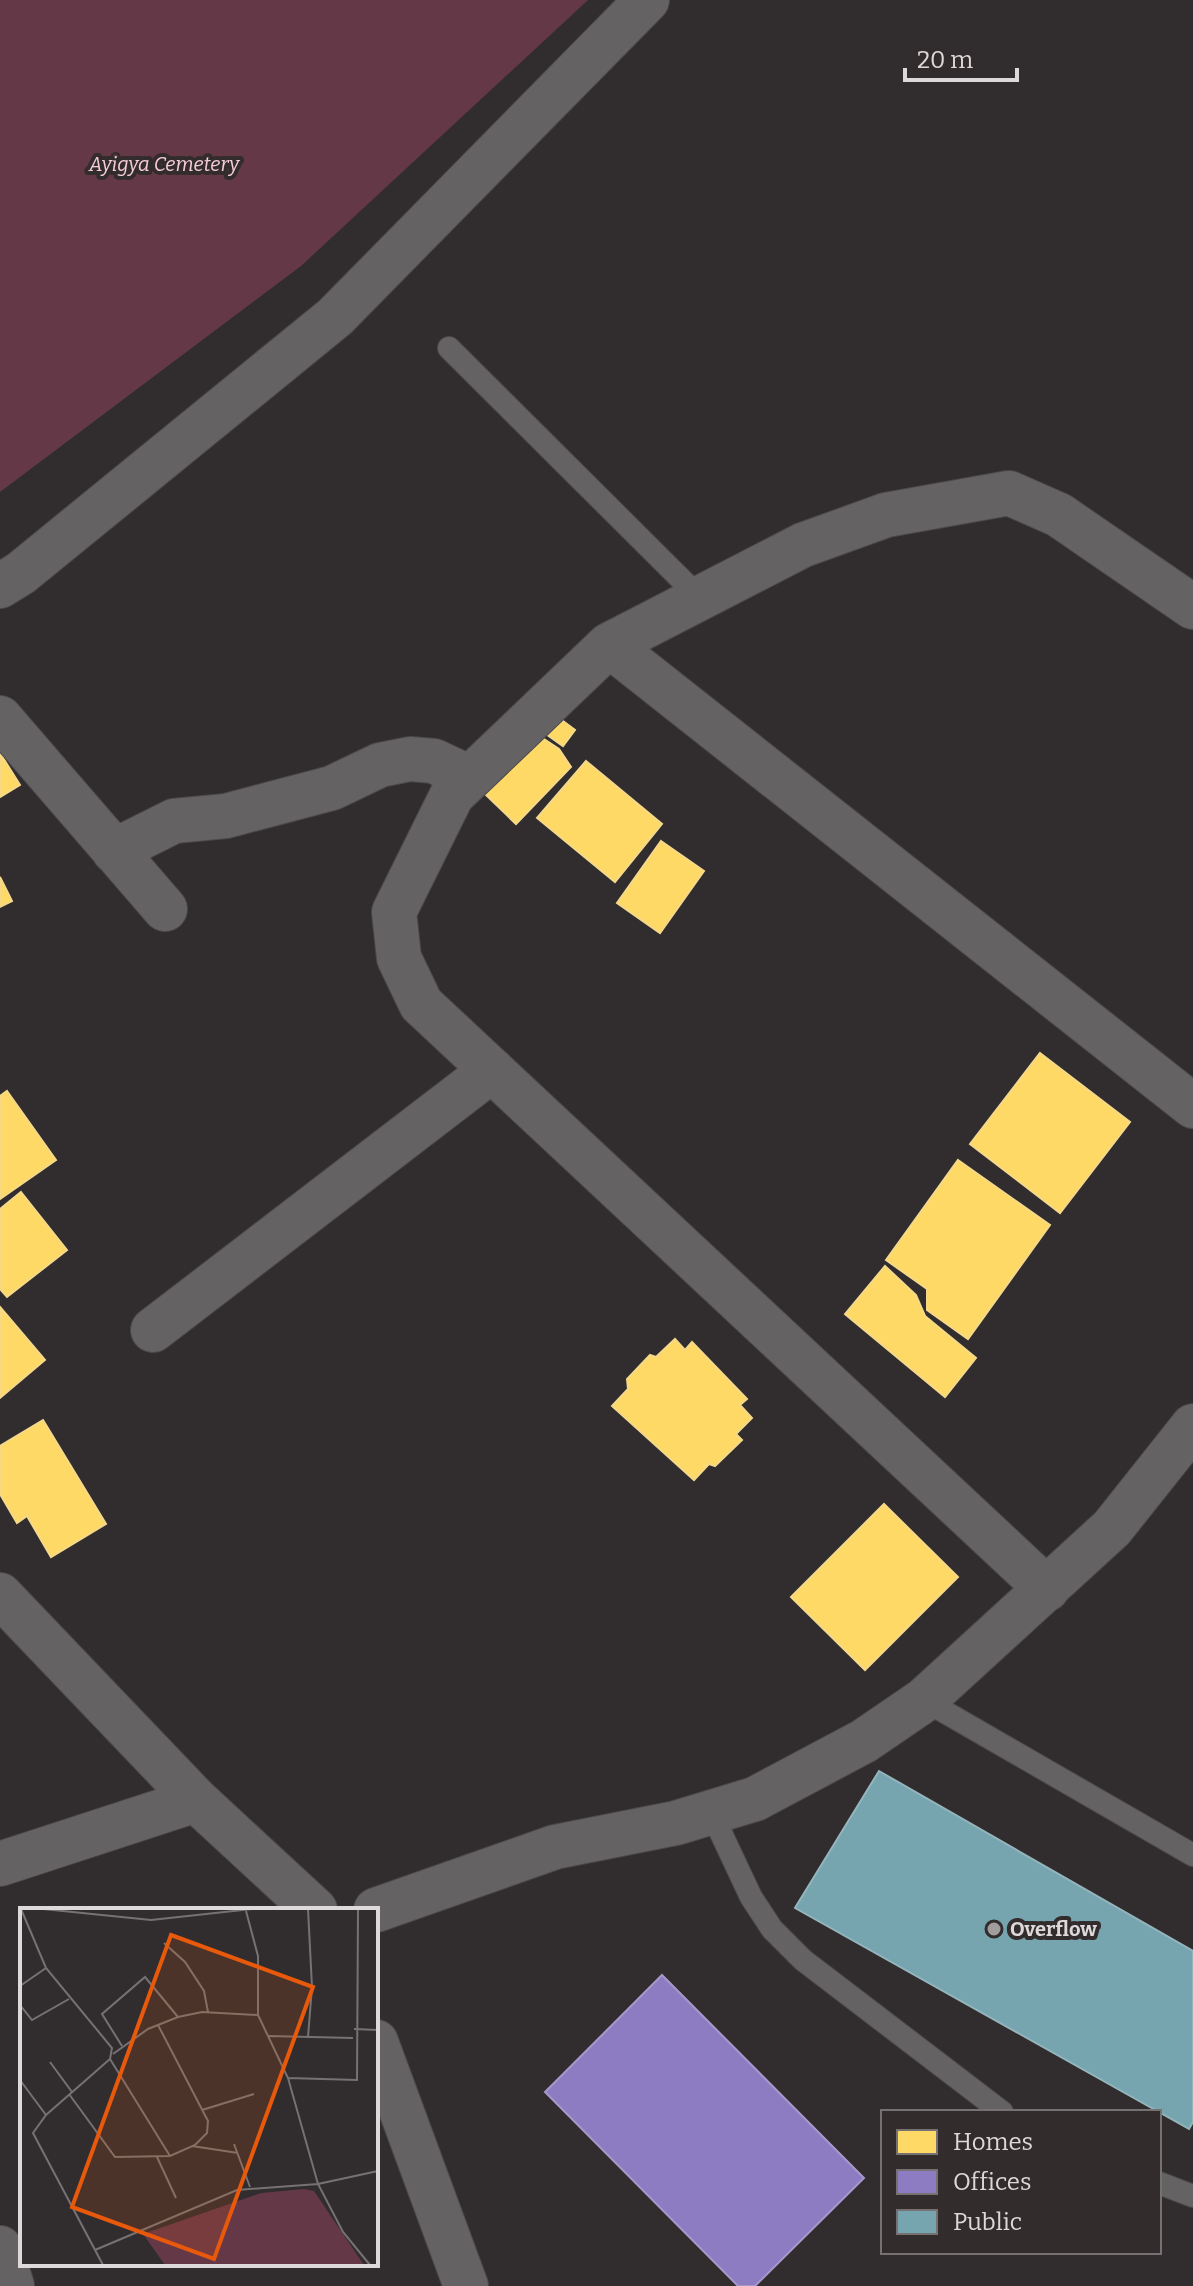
<svg xmlns="http://www.w3.org/2000/svg" width="1193" height="2286" font-family="Bitter,serif">
<style>
.green{fill:#653847}
.homes{fill:#ffd966;stroke:#f5d989;stroke-width:2}
.offices{fill:#8e7cc3;stroke:#a698ca;stroke-width:2}
.public{fill:#76a5af;stroke:#95b5bc;stroke-width:2}
.lines{fill:none;stroke-linecap:round;stroke-linejoin:round}
.service-casing{stroke:#4c494a;stroke-width:24}
.minor-casing{stroke:#4c494a;stroke-width:46}
.service{stroke:#656263;stroke-width:22}
.minor{stroke:#656263;stroke-width:44}
.poi-dot{fill:#a19d9e;stroke:#322c2d;stroke-width:3}
.labels{text-anchor:middle;stroke-width:8;stroke-linejoin:round;paint-order:stroke}
.park-label{font-size:20px;font-style:italic;fill:#f7cdd9;stroke:#322c2d}
.poi-label{font-size:20px;font-weight:bold;fill:#ddd9da;stroke:#322c2d;text-anchor:start}
.inset-road{fill:none;stroke:#767273;stroke-width:2}
.view{fill:#e8590c;fill-opacity:0.15;stroke:#e8590c;stroke-width:4}
.inset-edge{fill:none;stroke:#ddd9da;stroke-width:4}
</style>
<rect width="100%" height="100%" fill="#312d2e"/>
<!-- green -->
<path class="green" d="M0,0H588L301,266L0,492Z"/>
<!-- homes -->
<path class="homes" d="M559,718L575,730L563,746L546,734Z
M541,737L559,749L571,767L516,824L485,794Z
M0,753L20,785L0,797Z
M586,761L662,824L615,882L537,818Z
M661,841L704,871L660,933L617,903Z
M0,877L12,901L0,907Z
M1040,1053L1130,1122L1060,1213L970,1144Z
M7,1091L56,1160L0,1199V1096Z
M958,1160L1050,1225L968,1339L927,1310V1289L886,1260Z
M21,1192L67,1250L7,1297L0,1289V1209Z
M885,1266L916,1295L925,1316L976,1358L945,1397L845,1314Z
M0,1307L45,1360L0,1398Z
M675,1339L685,1350L692,1342L747,1399L740,1405L752,1418L736,1434L742,1440L715,1466L709,1464L694,1480L612,1406L628,1389L627,1379L650,1355L656,1357Z
M43,1420L106,1524L51,1557L27,1516L17,1523L0,1494V1446Z
M884,1504L958,1577L865,1670L791,1597Z"/>
<!-- offices -->
<path class="offices" d="M662,1975L864,2178L755,2286H738L545,2092Z"/>
<!-- public -->
<path class="public" d="M879,1771L1193,1951V2122L1189,2129L795,1908Z"/>
<g class="lines">
<!-- service casing -->
<g class="service-casing">
<path id="service" d="M449,348L701,599
M924,1700L1193,1855
M712,1814L751,1897L772,1929L803,1960L1002,2112
M1159,2183L1193,2196"/>
</g>
<!-- minor casing -->
<g class="minor-casing">
<path id="minor" d="M0,586L21,573L335,317L647,0
M609,645L1193,1106
M0,718L165,909
M114,851L174,821L226,816L332,788L380,765L410,759L434,761L470,778
M153,1330L492,1070
M1047,1589L421,1004L399,958L394,912L452,795L609,645L803,545L886,515L1009,493L1059,515L1193,607
M0,1595L196,1800L315,1910
M0,1864L196,1800
M376,1910L555,1847L676,1823L755,1799L864,1741L924,1700L1112,1528L1193,1426
M376,2042L466,2286
M0,2248L12,2286"/>
</g>
<!-- service -->
<use href="#service" class="service"/>
<!-- minor -->
<use href="#minor" class="minor"/>
</g>
<!-- markers -->
<circle class="poi-dot" cx="994" cy="1929" r="8"/>
<g class="labels">
<!-- park labels -->
<g class="park-label">
<text x="164" y="171">Ayigya Cemetery</text>
</g>
<!-- poi labels -->
<g class="poi-label">
<text x="1010" y="1936">Overflow</text>
</g>
</g>
<!-- overview -->
<g transform="translate(20 1908)">
<rect width="358" height="358" fill="#312d2e"/>
<path d="M284,281L294,283L344,357H145L123,326L241,285Z" fill="#653847"/>
<path class="inset-road" d="M1,1L26,60L92,140L90,151L26,207L13,225L83,357M23,1L131,12L232,1M226,3L238,48V107L268,170L298,276L323,324L350,357M144,35L165,54L184,83L188,104M0,78L26,60M0,97L12,112L49,91M334,121L358,122M249,128L333,130M288,129L292,79L288,1M102,138L82,106L125,69L158,109M93,146L128,121L158,109L182,104L238,107M90,151L150,248M30,154L52,184M268,170L337,172L338,1M0,172L26,207M49,186L95,249L150,248L175,237L187,225L188,213L138,117M182,202L234,186M214,236L230,279M172,238L218,245M137,249L156,290M75,342L217,282L298,276L358,263"/>
<path class="view" d="M151,27L293,79L194,351L52,299Z"/>
<rect width="358" height="358" class="inset-edge"/>
</g>
<!-- legend -->
<rect x="881" y="2110" width="280" height="144" fill="#322c2d" stroke="#767172" stroke-width="2"/>
<rect x="897" y="2130" width="40" height="24" fill="#ffd966" stroke="#767172" stroke-width="2"/>
<text x="953" y="2150" font-size="24" fill="#ddd9da">Homes</text>
<rect x="897" y="2170" width="40" height="24" fill="#8e7cc3" stroke="#767172" stroke-width="2"/>
<text x="953" y="2190" font-size="24" fill="#ddd9da">Offices</text>
<rect x="897" y="2210" width="40" height="24" fill="#76a5af" stroke="#767172" stroke-width="2"/>
<text x="953" y="2230" font-size="24" fill="#ddd9da">Public</text>
<!-- scale -->
<path d="M905 68v12h112v-12" fill="none" stroke="#ddd9da" stroke-width="4"/>
<text x="917" y="68" font-size="24" fill="#ddd9da" stroke="#322c2d" stroke-width="6" paint-order="stroke">20 m</text>
</svg>
